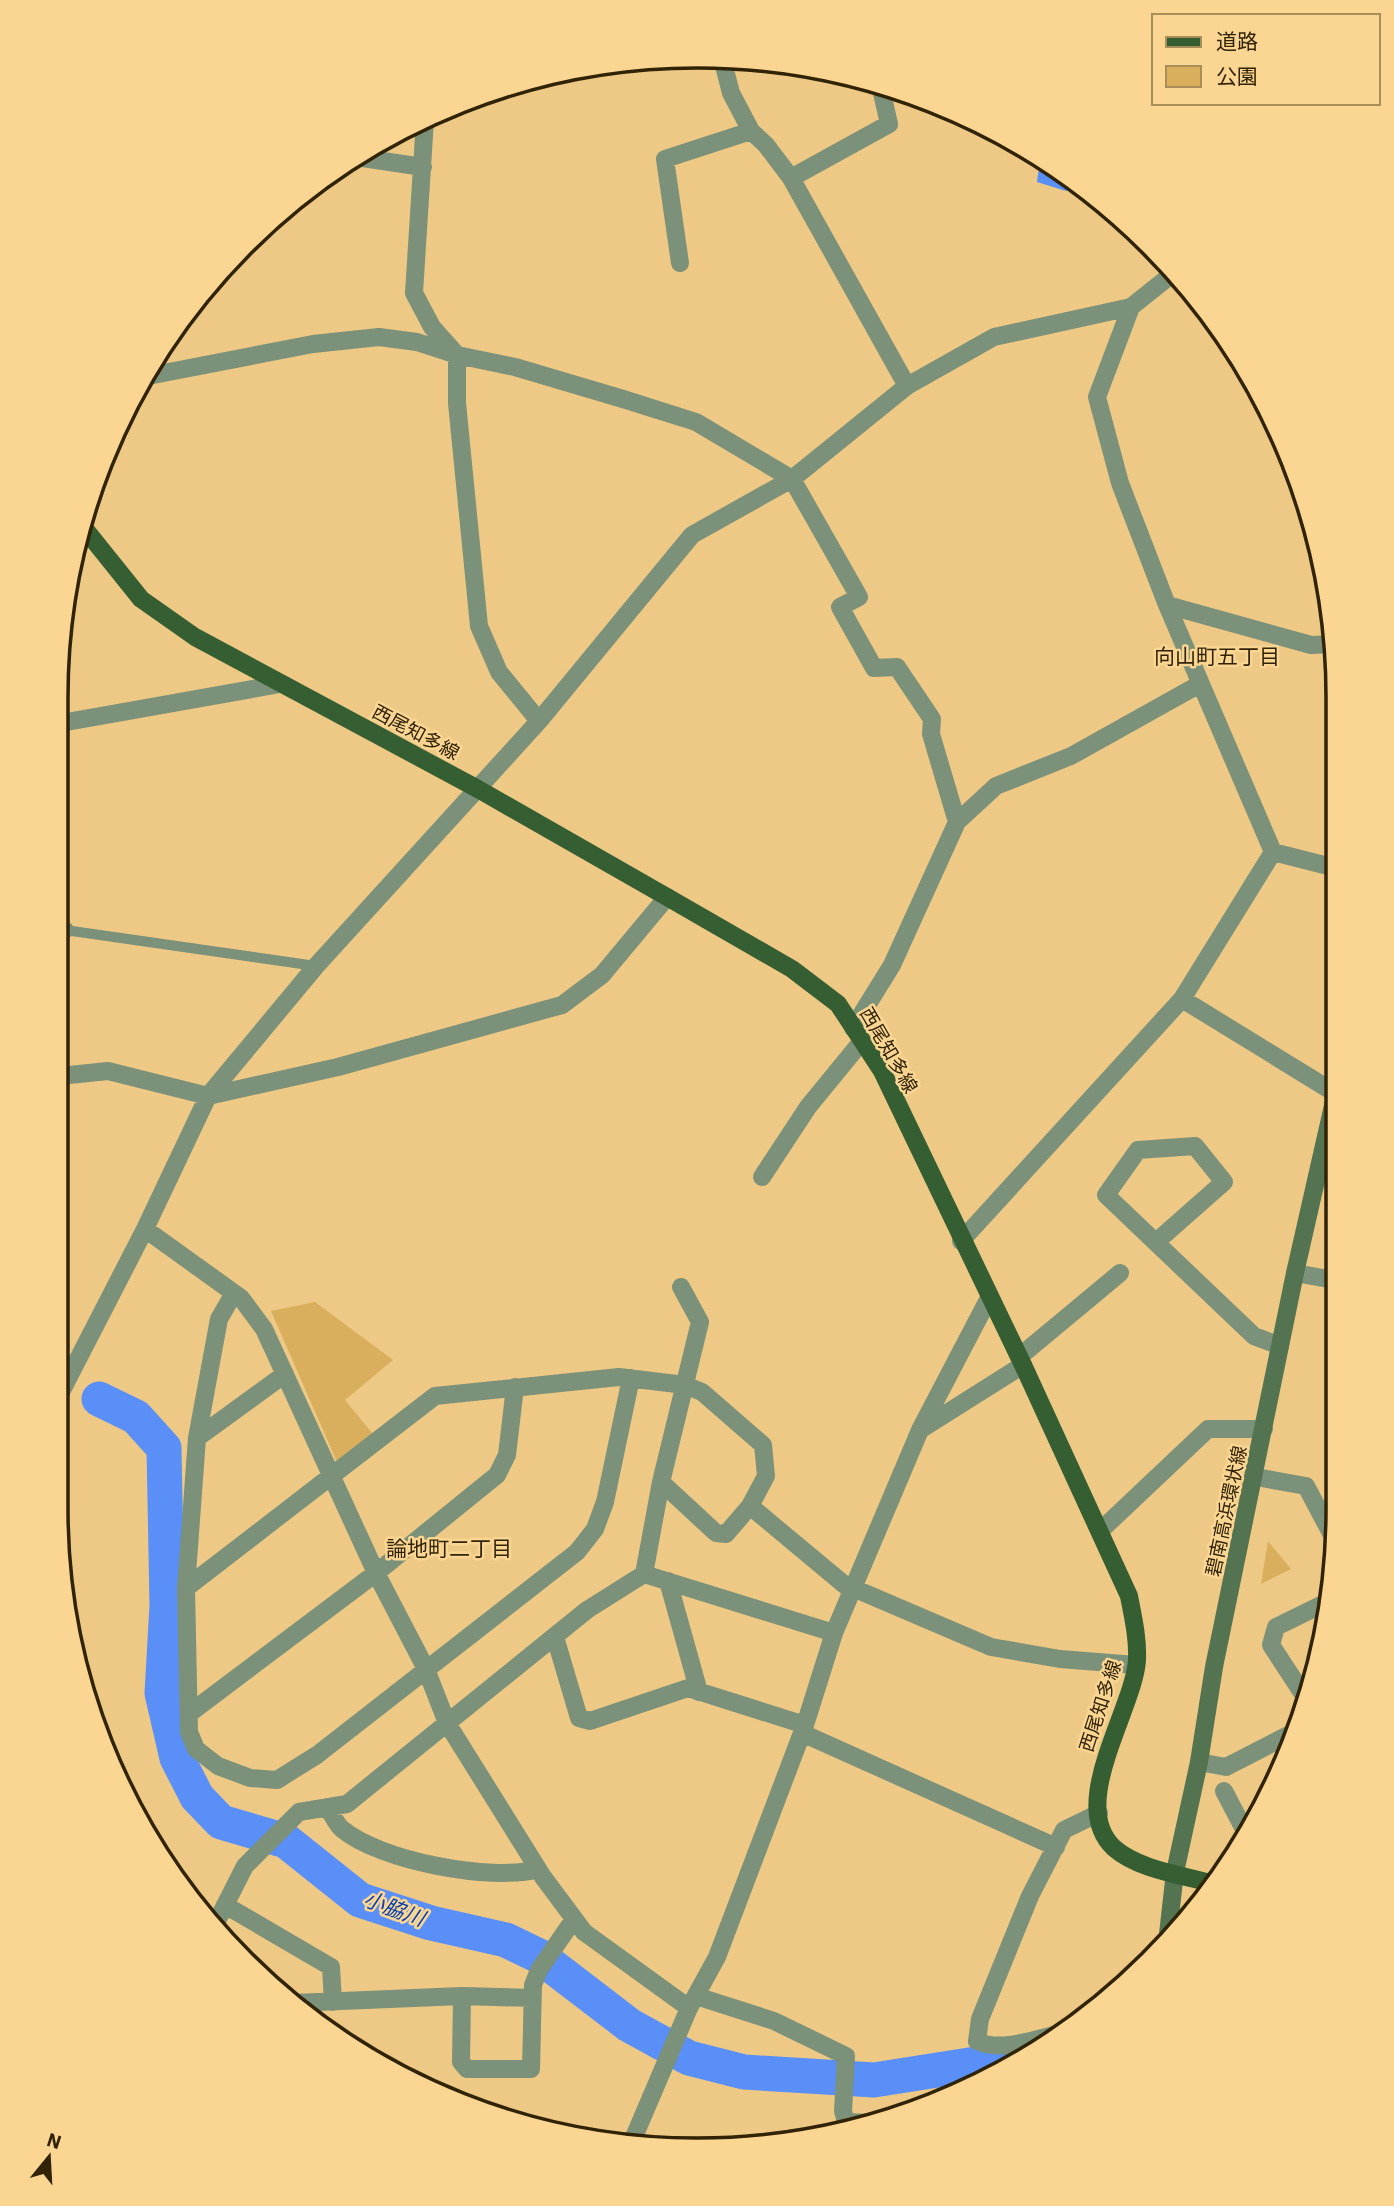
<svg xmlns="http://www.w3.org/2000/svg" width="1394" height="2206" font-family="'IBM Plex Sans','Noto Sans JP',sans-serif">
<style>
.green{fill:#d9af5e}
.water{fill:#5a8ff7}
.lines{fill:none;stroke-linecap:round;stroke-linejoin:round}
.river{stroke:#5a8ff7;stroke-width:35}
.lane{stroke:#7c9179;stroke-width:10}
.street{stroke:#7c9179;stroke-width:18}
.secondary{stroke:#547351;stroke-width:18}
.primary{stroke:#365e33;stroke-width:18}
.labels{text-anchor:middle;stroke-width:5;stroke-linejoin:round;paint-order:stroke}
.street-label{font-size:19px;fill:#312306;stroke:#fad692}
.neighbourhood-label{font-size:21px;fill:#312306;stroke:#fad692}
.water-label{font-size:21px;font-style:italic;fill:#053eb6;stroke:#fad692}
.rim{fill:none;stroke:#312306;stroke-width:3.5}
</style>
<rect width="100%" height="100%" fill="#edc985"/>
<!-- green -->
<path class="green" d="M315,1302L393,1360L345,1400L373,1434L337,1462L271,1311Z
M1268,1541L1291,1569L1261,1584Z"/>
<!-- water -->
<path class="water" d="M1040,159L1079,183L1066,191L1037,182Z"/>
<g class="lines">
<!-- river -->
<path class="river" d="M99,1399L136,1417L164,1448L167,1606L162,1693L177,1758L197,1797L221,1822L286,1841L360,1900L431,1923L506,1940L539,1956L629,2025L689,2058L744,2072L874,2080L1020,2057"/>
<!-- lane -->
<path class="lane" d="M65,930L316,966"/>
<!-- street -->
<path class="street" d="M722,58L731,93L751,131L766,145L791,178L907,386
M425,120L414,293L432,327L457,355V403L479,626L499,672L539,721
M356,157L423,167
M791,178L889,124L882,93L885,86
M680,263L665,159L751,131
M148,376L313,344L379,337L417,342L457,355L515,367L623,399L696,422L792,479L859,597L840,607L874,668L897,667L932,719L931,734L957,822
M1167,605L1311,645L1335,644
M61,723L280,684
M1273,852L1336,868
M60,928L65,930
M1182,999L1335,1093
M853,1028L892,965L957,822L996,786L1071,756L1200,684
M59,1076L108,1071L208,1096L338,1067L562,1005L602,975L667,897
M762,1177L808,1107L862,1041
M145,1229L241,1298L264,1329L376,1573L426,1669L447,1723L543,1877L584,1932L689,2008
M961,1241L1182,999L1273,852L1167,605L1120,483L1097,397L1131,307
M1156,1242L1224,1182L1195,1146L1138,1150L1106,1195L1254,1336L1280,1346
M1295,1273L1334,1280
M234,1293L219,1319L197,1438L186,1588L189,1732L196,1749L218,1766L250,1778L277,1780L317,1755L577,1552L595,1529L605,1502L631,1378
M1019,1357L1120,1273
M57,1400L145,1229L208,1096L316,966L539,721L692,535L792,479L907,386L994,337L1131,307L1176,271
M920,1430L1023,1365
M197,1438L285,1374
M1256,1477L1306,1486L1333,1537
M661,1482L716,1533L726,1534L750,1506L852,1591
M1100,1531L1208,1429H1264
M644,1574L661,1482L700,1322L681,1287
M668,1581L699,1692
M186,1588L435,1396L619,1377L685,1385L702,1392L763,1445L766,1476L750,1506
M853,1588L991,1647L1060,1659L1136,1665
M555,1637L579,1718L590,1721L688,1688L805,1725
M1305,1697L1271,1645L1276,1627L1331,1600
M190,1713L376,1573L497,1475L507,1455L515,1387
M802,1733L1056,1847
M1199,1762L1226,1767L1296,1731
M1224,1791L1245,1831
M327,1807C332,1814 336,1824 342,1829C380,1861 492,1882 538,1869
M225,1905L331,1967L333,2002
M217,1921L245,1866L299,1812L347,1804L587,1610L644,1574L834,1633
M462,1996L461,2062L467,2069H531L533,1985L539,1970L574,1919
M696,1996L774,2021L846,2056L843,2111L846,2122L874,2123
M293,2003L462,1996L532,1998
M1062,2033C1037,2038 1002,2053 977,2041L980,2019L1030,1896L1064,1830L1099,1813
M631,2144L689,2008L717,1957L805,1725L834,1633L920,1430L989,1298"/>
<!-- secondary -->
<path class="secondary" d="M1168,1934L1175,1872L1199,1762L1214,1667L1295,1273L1335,1097"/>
<!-- primary -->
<path class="primary" d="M84,528L141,599L195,637L478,789L667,897L792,969L838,1004L882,1071L1023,1365L1129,1596C1133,1617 1138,1638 1137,1660C1134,1709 1067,1805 1114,1848C1139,1870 1183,1875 1214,1884"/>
</g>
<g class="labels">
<!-- street labels -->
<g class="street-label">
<text transform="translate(416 732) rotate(28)" y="7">西尾知多線</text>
<text transform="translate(889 1050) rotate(60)" y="7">西尾知多線</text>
<text transform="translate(1226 1511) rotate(-78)" y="7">碧南高浜環状線</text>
<text transform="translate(1100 1706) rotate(-72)" y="7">西尾知多線</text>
</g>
<!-- neighbourhood labels -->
<g class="neighbourhood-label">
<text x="1217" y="664">向山町五丁目</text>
<text x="449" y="1556">論地町二丁目</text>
</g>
<!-- water labels -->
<g class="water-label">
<text transform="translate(394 1909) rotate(20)" y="7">小脇川</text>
</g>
</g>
<!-- crop -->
<path d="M0 0H1394V2206H0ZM697 68H697A629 629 0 0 1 1326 697V1509A629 629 0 0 1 697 2138H697A629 629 0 0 1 68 1509V697A629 629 0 0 1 697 68Z" fill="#fad692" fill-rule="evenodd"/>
<path class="rim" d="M697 68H697A629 629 0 0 1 1326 697V1509A629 629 0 0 1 697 2138H697A629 629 0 0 1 68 1509V697A629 629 0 0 1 697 68Z"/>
<!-- legend -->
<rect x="1152" y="14" width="228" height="91" fill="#fad692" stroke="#aa8e5a" stroke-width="2"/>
<rect x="1166" y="37" width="35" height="10" fill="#365e33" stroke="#aa8e5a" stroke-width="2"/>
<text x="1216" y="49" font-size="21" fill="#312306">道路</text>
<rect x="1166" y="66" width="35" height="21" fill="#d9af5e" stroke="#aa8e5a" stroke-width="2"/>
<text x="1216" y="84" font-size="21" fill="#312306">公園</text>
<!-- north arrow -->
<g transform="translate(49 2157) rotate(18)" stroke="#fad692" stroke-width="5" paint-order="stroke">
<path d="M0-5L12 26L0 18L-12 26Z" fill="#312306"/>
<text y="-10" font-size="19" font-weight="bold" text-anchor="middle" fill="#312306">N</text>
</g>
</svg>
